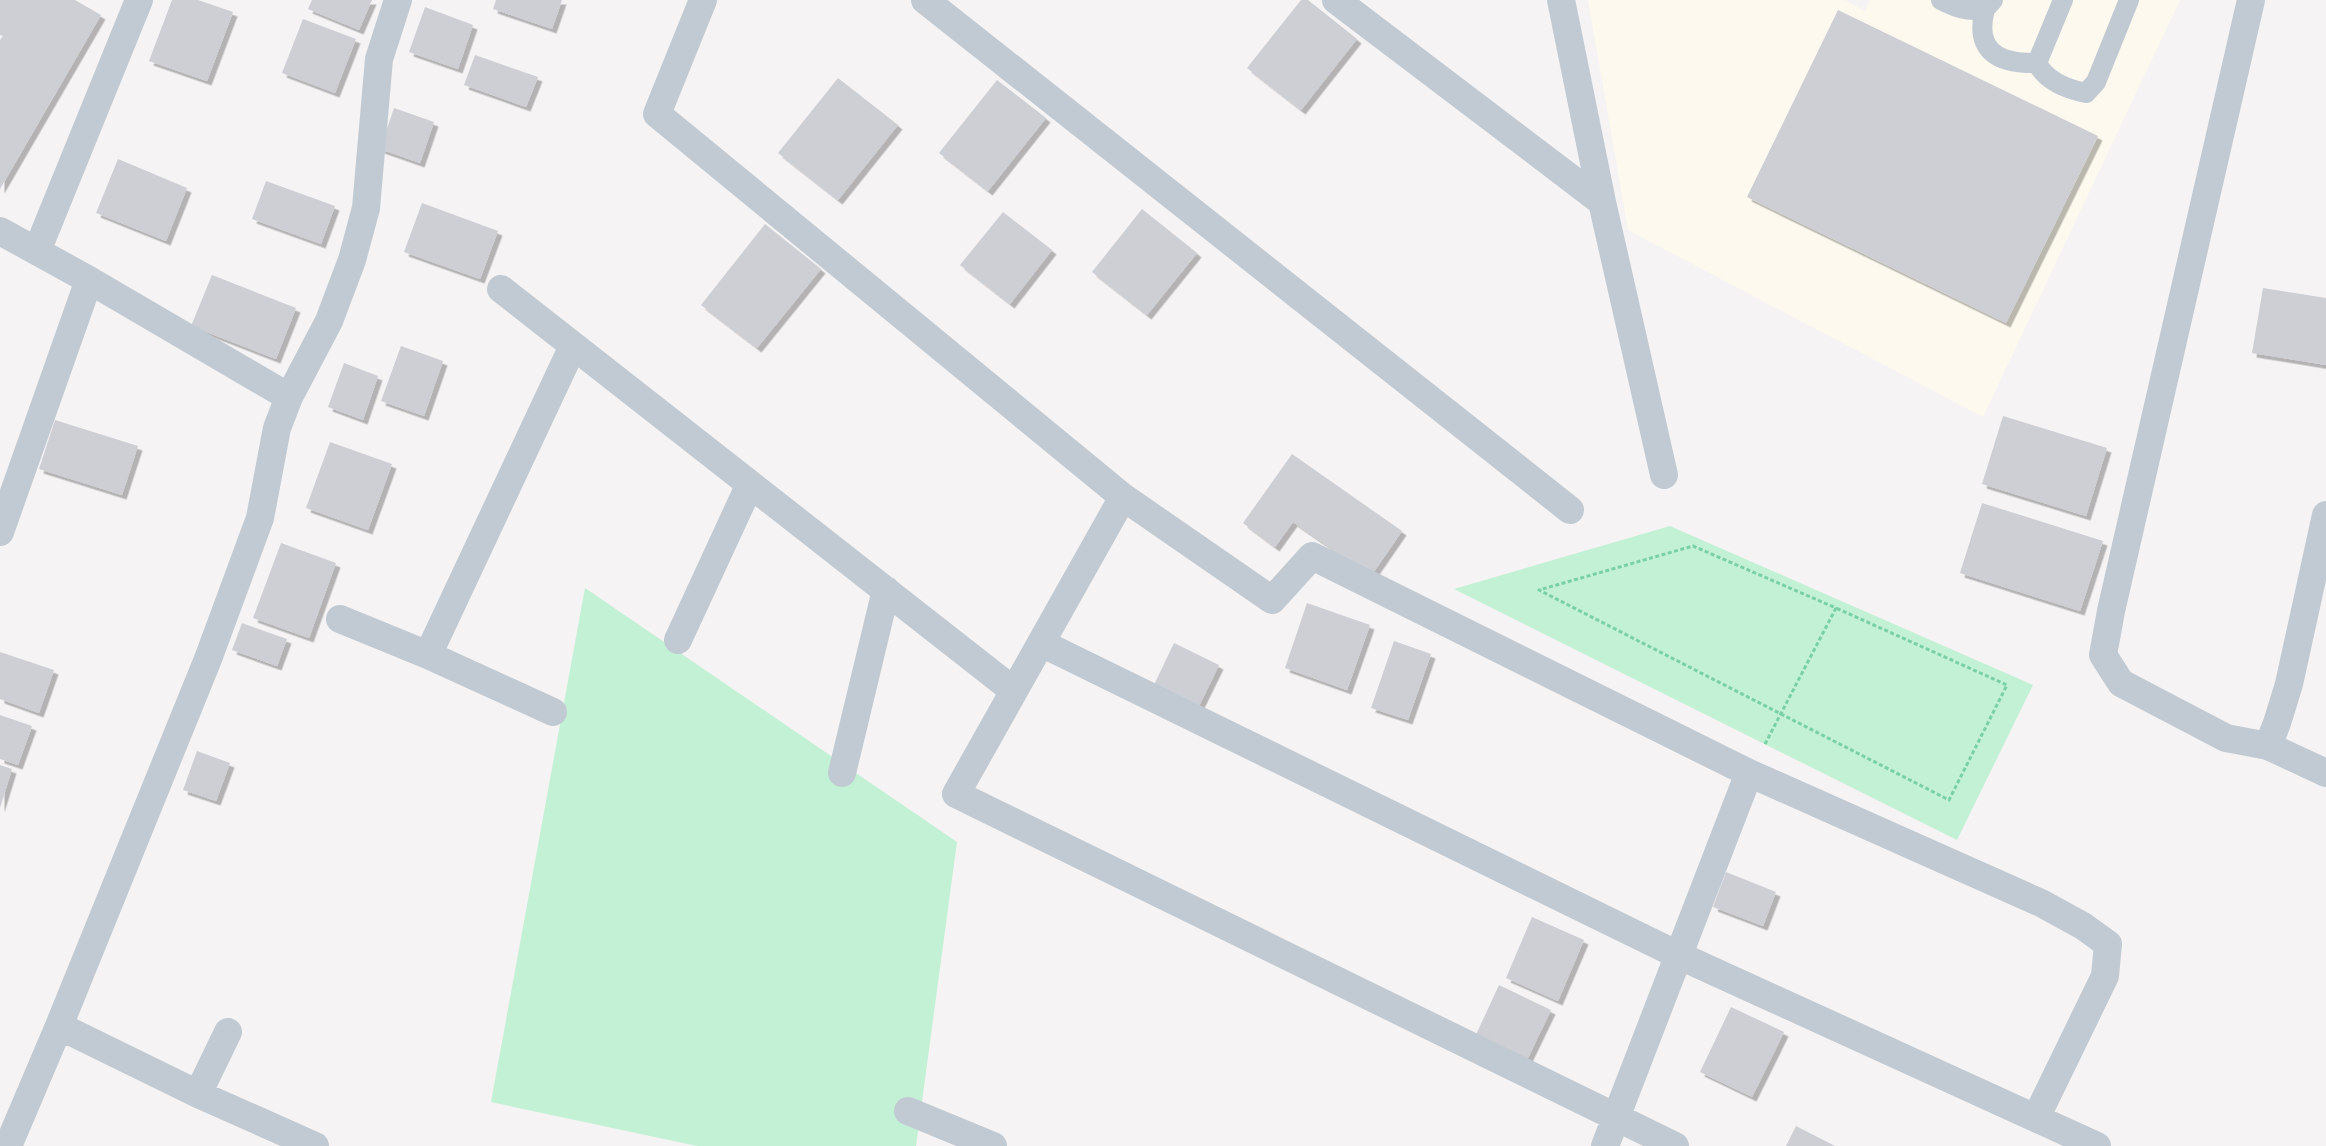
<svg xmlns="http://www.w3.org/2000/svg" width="2326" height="1146" font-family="'Noto Sans',sans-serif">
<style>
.commercial{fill:#fdf9ef}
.green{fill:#c3f1d5}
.building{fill:#cdcfd5;filter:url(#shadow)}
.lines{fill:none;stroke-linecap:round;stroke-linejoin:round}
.path{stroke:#7ad0a6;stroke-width:3;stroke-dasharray:4 2.5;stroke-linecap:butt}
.service{stroke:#c1cad2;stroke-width:20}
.minor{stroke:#c1cad2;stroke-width:28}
</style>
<defs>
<filter id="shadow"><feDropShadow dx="4.5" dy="4.5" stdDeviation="0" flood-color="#0004"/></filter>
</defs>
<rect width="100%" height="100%" fill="#f5f3f3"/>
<!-- commercial -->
<path class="commercial" d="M1588,0H1845L1865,11L1870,0H2180L1983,417L1628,230Z"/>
<!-- green -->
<path class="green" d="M1670,526L2033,685L1957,840L1454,589Z
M585,588L957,842L916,1146H697L491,1102Z"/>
<!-- building -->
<path class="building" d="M0,0H75L101,15L0,189V40L3,36L0,35Z
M172,0H198L233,12L207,81L149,61Z
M312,0H372L359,30L308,9Z
M496,0H562L552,29L493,9Z
M1301,0H1308L1357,39L1301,110L1247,68Z
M425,7L473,25L458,69L409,52Z
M1838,10L2098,136L2006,323L1747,197Z
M303,19L356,39L335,93L282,73Z
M475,55L538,77L526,107L464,85Z
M838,78L898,125L838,200L778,153Z
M997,80L1046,118L988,191L939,153Z
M394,108L434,122L420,163L380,149Z
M118,159L187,188L166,241L96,213Z
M266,181L335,206L321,244L252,219Z
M422,203L498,231L480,279L404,252Z
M1142,209L1197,253L1147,315L1092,272Z
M1003,212L1052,250L1010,304L960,265Z
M765,224L821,269L757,348L701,305Z
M212,275L296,308L276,359L191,326Z
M2263,288L2326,298V365L2252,353Z
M401,346L443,361L424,416L381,401Z
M344,363L378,376L363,420L328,407Z
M2003,416L2107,448L2086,516L1982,484Z
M55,420L138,446L122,495L39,469Z
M330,442L392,464L368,530L306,508Z
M1292,454L1402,531L1371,576L1293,522L1275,547L1243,523Z
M1982,503L2103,541L2080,611L1960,573Z
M281,543L336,563L309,638L253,618Z
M1307,603L1370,625L1347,690L1285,668Z
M242,623L287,639L277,666L232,650Z
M1394,641L1431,654L1408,720L1371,708Z
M1174,643L1219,665L1198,708L1153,687Z
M0,652L54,670L39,713L0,699Z
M0,715L32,726L18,765L0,759Z
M197,751L230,763L216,801L183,790Z
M0,765L12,769L0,808Z
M1726,872L1776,892L1763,926L1713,907Z
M1532,917L1584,940L1558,1001L1506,978Z
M1499,985L1551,1010L1525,1064L1474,1039Z
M1731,1007L1784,1032L1752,1097L1700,1072Z
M1796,1126L1835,1146H1786Z"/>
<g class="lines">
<!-- path -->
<path class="path" d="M1765,744L1836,608L1693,546L1539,590L1949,800L2007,685L1836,608"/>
<!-- service -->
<path class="service" d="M1941,0C1957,8 1967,12 1985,9L1993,0
M2063,0L2037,63C2046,81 2066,89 2086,93L2096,82L2129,0
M1985,9C1974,51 1998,64 2037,63"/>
<!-- minor -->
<path class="minor" d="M703,0L657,114L1123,497L956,794L1675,1146
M925,0L1570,510
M1336,0L1602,202
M1561,0L1602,202L1664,475
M2251,0L2111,611L2103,655L2121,683L2226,738L2268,746L2277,723L2289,684L2326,515
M0,231L89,280L289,397
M37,251L139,0
M501,289L1014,691
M1123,497L1272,600L1312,556L1749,773L2041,903L2083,926L2108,944L2105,976L2036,1118
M0,532L89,280
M340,619L428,655L553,712
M678,640L750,484
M1041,643L1680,956L2097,1146
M428,655L573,346
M2268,746L2326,773
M842,773L886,590
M59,1026L198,1094L315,1146
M198,1094L228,1032
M908,1111L993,1146
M8,1146L59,1026L208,659L260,518L277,428L289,397L329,321L352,260L366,208L379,59L398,0
M1605,1146L1749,773"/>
</g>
</svg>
